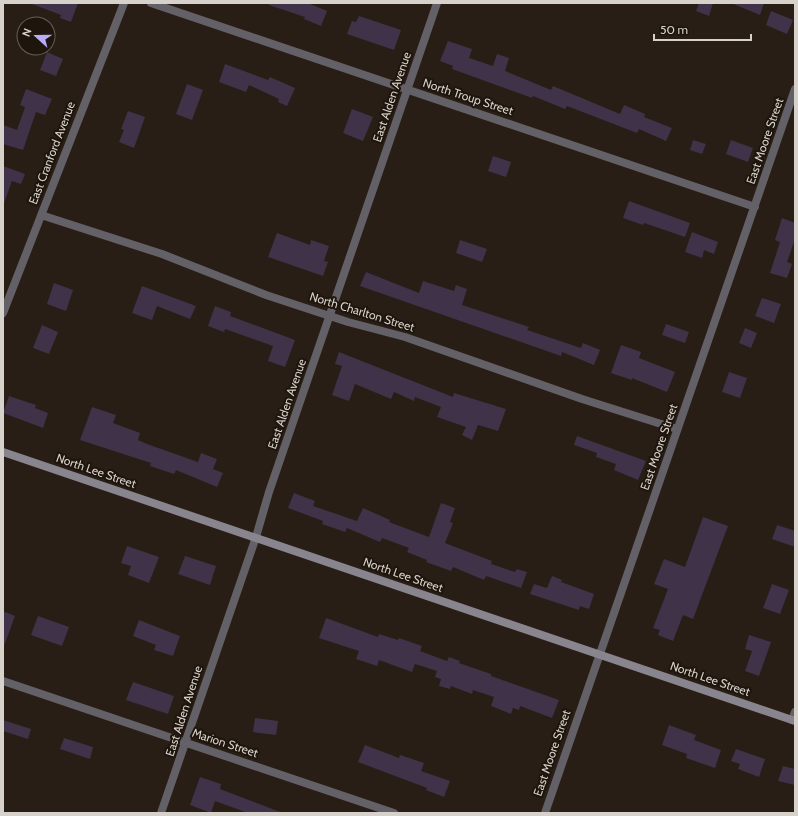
<svg xmlns="http://www.w3.org/2000/svg" width="798" height="816" font-family="Cabin,sans-serif">
<style>
.building{fill:#403248}
.lines{fill:none;stroke-linecap:round;stroke-linejoin:round}
.street{stroke:#636167;stroke-width:8}
.secondary{stroke:#89858f;stroke-width:8}
.labels{text-anchor:middle;stroke-width:4;stroke-linejoin:round;paint-order:stroke}
.street-label{font-size:12px;fill:#d7d1cb;stroke:#1e150c}
</style>
<rect width="100%" height="100%" fill="#281e15"/>
<!-- building -->
<path class="building" d="M32,3H78L71,22L60,18L61,15L32,4Z
M269,3H308L327,11L321,26L304,19L305,17L269,5Z
M699,3H713L709,16L696,11Z
M731,3H764L760,15Z
M771,11L793,20L787,34L766,25Z
M359,16L401,30L394,50L347,34L352,21L356,22Z
M448,41L472,49L469,58L493,66L497,54L509,58L505,71L551,90L553,86L620,114L624,105L645,114L644,117L672,128L666,141L639,129L637,133L567,106L565,109L533,96L532,98L452,69L453,66L440,61Z
M47,52L63,59L56,76L40,70Z
M225,64L268,80L270,77L295,88L287,106L278,102L279,99L249,85L246,92L219,82Z
M187,84L203,90L192,120L176,114Z
M26,89L52,99L45,115L36,112L23,150L3,144V125L17,130L25,107L20,105Z
M352,109L373,117L363,141L343,133Z
M128,111L145,117L134,148L119,142L124,130L121,129Z
M693,140L706,144L702,154L690,150Z
M731,140L753,148L748,162L726,154Z
M493,156L511,162L506,177L488,171Z
M3,166L25,174L21,184L12,181L4,203Z
M629,201L690,223L685,237L644,223L643,225L623,218Z
M782,218L795,223V239L787,262L792,264L787,278L770,273L780,242L775,240Z
M692,232L718,242L714,254L704,250L702,258L685,252Z
M277,233L310,245L311,240L329,246L324,261L328,262L323,276L268,257Z
M460,240L487,249L482,262L456,253Z
M366,272L419,293L423,281L454,291L456,285L467,289L462,305L529,327L527,330L581,348L583,343L600,350L594,365L562,352L561,356L360,286Z
M54,283L73,290L66,311L47,304Z
M142,286L196,306L190,319L157,306L152,320L132,313Z
M762,298L781,304L774,323L755,316Z
M215,306L231,312L230,316L295,340L285,367L268,361L273,346L225,329L224,332L208,326Z
M666,324L689,332L685,343L662,335Z
M42,325L58,332L49,354L33,348Z
M745,328L757,333L751,348L739,343Z
M621,345L641,352L639,358L675,372L667,392L632,378V380L611,373Z
M339,352L453,397L454,393L506,409L498,431L478,425L472,440L462,435L466,427L437,417L441,407L415,397L414,401L394,392L391,399L355,384L349,401L332,395L342,366L335,364Z
M729,372L747,378L740,398L722,392Z
M9,396L36,405L35,408L48,413L43,428L3,413Z
M92,407L116,415L113,423L140,433L138,440L147,444L198,462L201,453L217,459L213,469L223,473L217,487L176,470L174,474L150,466L151,463L80,440Z
M577,436L646,461L638,480L614,470L616,464L596,457L597,453L574,445Z
M294,493L315,501L313,506L357,521L363,508L390,520L389,522L429,537L441,503L455,508L450,522L453,523L445,543L492,561L491,564L515,572L517,569L527,572L521,588L486,576L484,580L453,567L451,571L426,562L427,560L407,552L409,548L382,538L380,542L347,528L345,532L322,524L323,521L288,508Z
M703,517L728,526L693,619L683,615L673,641L658,635L660,630L653,628L668,589L654,584L664,559L685,567Z
M777,525L795,531V547L772,539Z
M127,546L159,557L149,583L128,575L131,566L121,563Z
M185,556L216,566L210,585L178,574Z
M552,576L562,580L561,582L594,594L589,609L580,606L579,610L530,594L534,584L547,588Z
M772,584L789,590L780,614L763,608Z
M3,611L15,616L4,646H3Z
M38,616L69,627L62,646L31,635Z
M326,618L378,637L379,634L398,640L399,638L422,646L420,651L447,661L449,657L460,661L459,663L491,674V676L559,700L552,718L520,706L519,710L513,708L511,714L491,706L494,697L473,690L472,694L451,686L450,689L439,686L441,679L435,677L437,671L415,664L412,672L379,660L377,666L356,659L359,651L319,638Z
M139,620L180,636L173,656L154,650L156,645L133,636Z
M749,635L771,642L759,676L745,671L752,651L745,649Z
M133,682L174,696L168,714L126,700Z
M255,718L278,721L276,735L253,732Z
M3,720L31,729L28,739L3,731Z
M669,725L696,735L694,740L721,750L715,768L686,758L687,754L662,745Z
M64,738L93,747L90,759L60,749Z
M365,745L399,758L400,755L424,763L421,771L450,781L444,797L426,790L427,788L358,762Z
M736,749L765,759L759,777L738,769L740,764L731,761Z
M783,766L795,769V785L778,781Z
M200,777L221,784L220,789L283,813H248L215,801L211,813L190,805Z"/>
<g class="lines">
<!-- street -->
<path class="street" d="M151,3L755,207
M41,215L162,254L266,295L348,322L405,337L582,399L677,429
M3,313L124,3
M3,681L394,813
M792,720L795,712
M161,813L256,537L269,492L437,3
M545,813L795,89"/>
<!-- secondary -->
<path class="secondary" d="M3,452L795,721"/>
</g>
<g class="labels">
<!-- street labels -->
<g class="street-label">
<text transform="translate(392 97) rotate(-71)" y="4">East Alden Avenue</text>
<text transform="translate(468 97) rotate(18)" y="4">North Troup Street</text>
<text transform="translate(765 141) rotate(-71)" y="4">East Moore Street</text>
<text transform="translate(52 153) rotate(-69)" y="4">East Cranford Avenue</text>
<text transform="translate(362 312) rotate(17)" y="4">North Charlton Street</text>
<text transform="translate(287 404) rotate(-71)" y="4">East Alden Avenue</text>
<text transform="translate(659 447) rotate(-71)" y="4">East Moore Street</text>
<text transform="translate(96 471) rotate(19)" y="4">North Lee Street</text>
<text transform="translate(403 575) rotate(19)" y="4">North Lee Street</text>
<text transform="translate(710 679) rotate(19)" y="4">North Lee Street</text>
<text transform="translate(184 711) rotate(-72)" y="4">East Alden Avenue</text>
<text transform="translate(225 743) rotate(18)" y="4">Marion Street</text>
<text transform="translate(552 753) rotate(-71)" y="4">East Moore Street</text>
</g>
</g>
<!-- border -->
<rect width="798" height="816" fill="none" stroke="#d7d1cb" stroke-width="8"/>
<!-- north arrow -->
<g transform="translate(36 36) rotate(291)"><circle r="19" fill="#1e150c" stroke="#686058"/>
<path d="M0-3L7 15L0 10L-7 15Z" fill="#b6acf8"/>
<text y="-6" font-size="11" font-weight="bold" text-anchor="middle" fill="#d7d1cb">N</text>
</g>
<!-- scale -->
<path d="M654 34v6h97v-6" fill="none" stroke="#d7d1cb" stroke-width="2"/>
<text x="660" y="34" font-size="12" fill="#d7d1cb" stroke="#1e150c" stroke-width="3" paint-order="stroke">50 m</text>
</svg>
